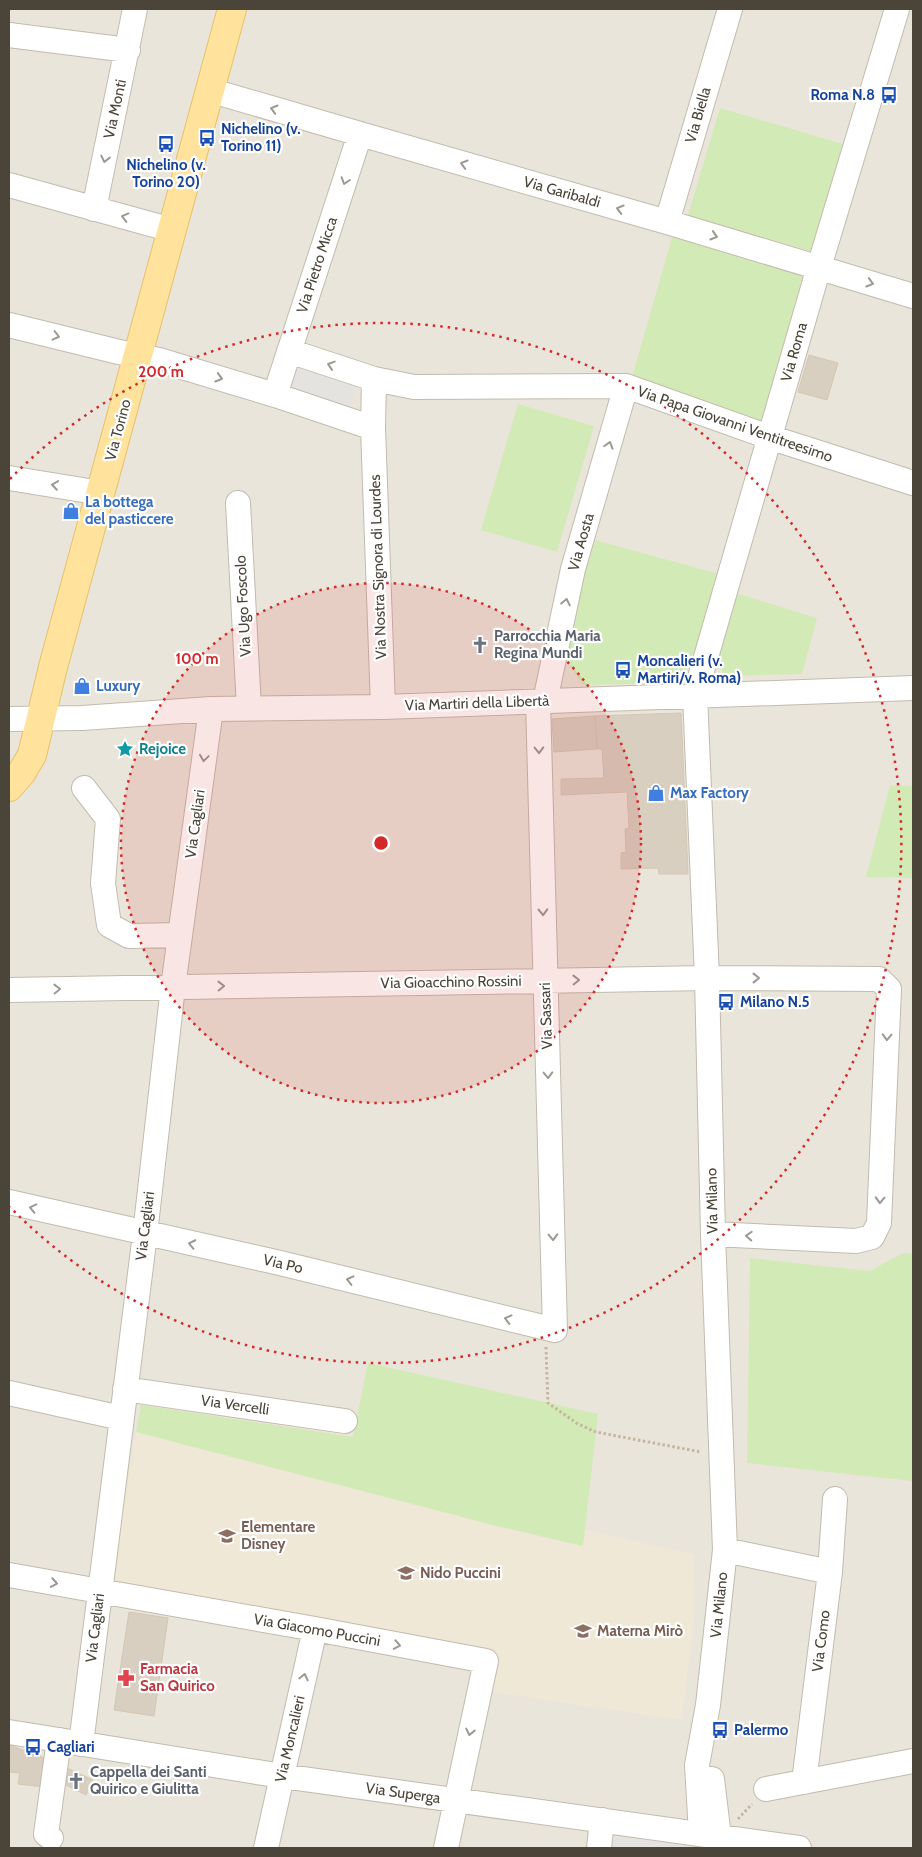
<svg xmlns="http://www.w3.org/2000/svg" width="922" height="1857" font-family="Cabin,sans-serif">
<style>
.residential{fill:#eae5da}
.education{fill:#efe8d6}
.green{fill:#d2eab5}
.parking{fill:#e5e3e0}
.building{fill:#d8cfc1;stroke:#d3c7b4}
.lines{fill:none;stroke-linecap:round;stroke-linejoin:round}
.minor-casing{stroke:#c2bbae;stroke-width:26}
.major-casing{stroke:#e6c16a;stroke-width:30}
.path{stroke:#c4b79f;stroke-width:3;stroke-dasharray:2.5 2.5;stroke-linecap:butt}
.minor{stroke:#fff;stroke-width:24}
.major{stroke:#ffe39c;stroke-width:28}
.oneway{stroke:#9c9892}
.ring{fill:none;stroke:#d62828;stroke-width:2.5;stroke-dasharray:2.5 5}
.labels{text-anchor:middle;stroke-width:4.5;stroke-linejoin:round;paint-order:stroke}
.transit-label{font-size:15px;font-weight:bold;fill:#164399;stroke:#fff;text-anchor:start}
.street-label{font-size:15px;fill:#4b4439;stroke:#fff}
.shop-label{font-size:15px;font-weight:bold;fill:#366cbe;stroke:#fff;text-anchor:start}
.worship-label{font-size:15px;font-weight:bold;fill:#5b616d;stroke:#fff;text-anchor:start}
.culture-label{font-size:15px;font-weight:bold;fill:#0d838f;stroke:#fff;text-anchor:start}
.education-label{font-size:15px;font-weight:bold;fill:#785e54;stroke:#fff;text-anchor:start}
.health-label{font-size:15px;font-weight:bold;fill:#be3a42;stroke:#fff;text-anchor:start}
.centre{fill:#d62828;stroke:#fff;stroke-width:2.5}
.ring-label{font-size:15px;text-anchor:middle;font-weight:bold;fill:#d62828;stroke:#fff;stroke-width:4.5;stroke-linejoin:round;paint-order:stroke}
</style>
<rect width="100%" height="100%" fill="#f6f3ec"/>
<!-- residential -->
<path class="residential" d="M9,9H913V1848H9Z"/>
<!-- education -->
<path class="education" d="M136,1432L497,1526L582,1546L584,1530L693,1554L694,1615L682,1720L492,1692L499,1656L470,1647L111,1584Z"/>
<!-- green -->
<path class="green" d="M720,108L843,144L811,251L688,215Z
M673,234L804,271L761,426L632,377Z
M518,404L594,426L557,552L481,530Z
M595,540L719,574L691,665L668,683L583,685L560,651Z
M735,593L817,618L802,674L727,676L714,662Z
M890,785L913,786V878L866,877Z
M903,1253L913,1254V1481L747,1463L750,1258L870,1271Z
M368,1363L598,1414L583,1546L497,1526L136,1432L141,1405L353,1437Z"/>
<!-- parking -->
<path class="parking" d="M298,362L358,382L347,414L288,394Z
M609,1831L725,1848H607Z"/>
<!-- building -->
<path class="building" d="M809,355L838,363L827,400L798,392Z
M681,713L688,874H659L658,868L621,869V853L626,852L625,829L629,828L627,792L561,795V779L604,778L602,749H597L595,716Z
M595,716L597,749L554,752L552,719Z
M129,1612L168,1618L154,1716L114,1710Z
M9,1745L47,1759L45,1787L18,1784L20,1773L9,1772Z
M67,1768L93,1780L86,1795L60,1782Z"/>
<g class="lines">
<!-- minor casing -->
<g class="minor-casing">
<path id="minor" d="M9,35L128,50
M209,90L360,134L667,222L913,296
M9,185L172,230
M94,209L135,9
M667,222L730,9
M9,325L119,352L159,360L275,395L373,428
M289,351L374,379L414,387L626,386L769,437L913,483
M374,379L373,428L383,707
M275,395L360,134
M9,478L101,493
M238,503L249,708
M545,701L573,569L626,386
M9,719L82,718L211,709L383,707L913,688
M84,788L108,819L103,883L109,925L129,936L180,935
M9,990L707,978L879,979L889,989L879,1223L872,1237L856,1241L713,1234
M9,1202L280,1263L555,1330L538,701
M125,1389L345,1421
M9,1393L121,1418
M725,1550L830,1572
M9,1575L315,1629L486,1661L446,1848
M9,1732L282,1776L799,1848
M81,1744L145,1234L173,987L211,709
M712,1779L719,1837
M804,1782L830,1572L835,1499
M766,1789L913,1761
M701,1834L697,1765L708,1705L725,1550L713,1234L707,978L695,695L819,267L897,9
M51,1838L46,1834L59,1740
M266,1848L315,1629
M599,1848L602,1820"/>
</g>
<!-- major casing -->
<g class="major-casing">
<path id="major" d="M9,787L22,772L32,755L53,667L232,9"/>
</g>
<!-- path -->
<path class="path" d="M546,1347L548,1403L578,1424L596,1432L701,1452
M738,1819L752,1804"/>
<!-- minor -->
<use href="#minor" class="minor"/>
<!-- major -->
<use href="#major" class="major"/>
</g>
<!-- one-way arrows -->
<defs><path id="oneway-chevron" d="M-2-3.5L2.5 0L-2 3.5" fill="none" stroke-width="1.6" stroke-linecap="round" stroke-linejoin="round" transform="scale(1.25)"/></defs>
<g class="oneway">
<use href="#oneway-chevron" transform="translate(274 109) rotate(-164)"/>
<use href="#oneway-chevron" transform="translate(105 159) rotate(102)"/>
<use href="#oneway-chevron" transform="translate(464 164) rotate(-164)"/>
<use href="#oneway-chevron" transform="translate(345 181) rotate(108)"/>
<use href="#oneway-chevron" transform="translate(620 209) rotate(-164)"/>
<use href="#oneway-chevron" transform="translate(125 217) rotate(-165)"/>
<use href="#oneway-chevron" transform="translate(714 236) rotate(17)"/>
<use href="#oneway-chevron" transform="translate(870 283) rotate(17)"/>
<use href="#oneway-chevron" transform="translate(56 336) rotate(14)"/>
<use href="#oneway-chevron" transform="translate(331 365) rotate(-162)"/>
<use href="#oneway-chevron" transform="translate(219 378) rotate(17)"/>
<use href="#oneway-chevron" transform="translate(609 445) rotate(-74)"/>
<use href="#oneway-chevron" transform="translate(55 485) rotate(-171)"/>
<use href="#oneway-chevron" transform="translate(566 602) rotate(-78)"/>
<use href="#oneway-chevron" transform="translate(539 750) rotate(89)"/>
<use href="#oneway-chevron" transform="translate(204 758) rotate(98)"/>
<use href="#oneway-chevron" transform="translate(543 912) rotate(89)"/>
<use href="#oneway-chevron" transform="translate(756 978)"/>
<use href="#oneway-chevron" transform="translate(576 980) rotate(-1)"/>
<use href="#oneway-chevron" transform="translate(221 986) rotate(-1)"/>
<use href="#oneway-chevron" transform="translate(57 989) rotate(-1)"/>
<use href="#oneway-chevron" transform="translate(887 1037) rotate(92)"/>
<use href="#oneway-chevron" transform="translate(548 1075) rotate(88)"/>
<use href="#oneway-chevron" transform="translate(880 1200) rotate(92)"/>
<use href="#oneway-chevron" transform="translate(33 1208) rotate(-167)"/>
<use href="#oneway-chevron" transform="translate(749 1236) rotate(-177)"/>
<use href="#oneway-chevron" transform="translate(553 1237) rotate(88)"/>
<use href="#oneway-chevron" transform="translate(192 1244) rotate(-168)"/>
<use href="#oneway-chevron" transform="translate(350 1280) rotate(-166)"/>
<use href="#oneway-chevron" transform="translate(508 1319) rotate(-166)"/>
<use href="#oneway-chevron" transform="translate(54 1583) rotate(10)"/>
<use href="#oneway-chevron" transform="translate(397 1645) rotate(11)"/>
<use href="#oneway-chevron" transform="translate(304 1677) rotate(-77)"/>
<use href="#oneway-chevron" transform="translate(470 1732) rotate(102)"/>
</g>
<!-- distance rings -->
<circle cx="381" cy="843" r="260" fill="#d62828" fill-opacity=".12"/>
<g class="ring">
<circle cx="381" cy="843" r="260"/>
<path d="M10 479A520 520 0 1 1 10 1207"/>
</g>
<!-- icons -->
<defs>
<g id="bus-bare" transform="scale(1.35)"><path d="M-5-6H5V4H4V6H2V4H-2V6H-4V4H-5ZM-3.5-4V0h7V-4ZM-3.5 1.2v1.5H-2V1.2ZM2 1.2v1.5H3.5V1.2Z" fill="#1a4fb4" stroke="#fff" stroke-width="2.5" paint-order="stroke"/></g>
<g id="shop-bare" transform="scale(1.35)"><path d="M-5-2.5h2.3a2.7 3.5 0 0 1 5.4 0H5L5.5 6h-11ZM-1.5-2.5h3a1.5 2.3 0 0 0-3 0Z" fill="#3f7fe0" stroke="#fff" stroke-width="2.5" paint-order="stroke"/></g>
<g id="church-bare" transform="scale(1.35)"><path d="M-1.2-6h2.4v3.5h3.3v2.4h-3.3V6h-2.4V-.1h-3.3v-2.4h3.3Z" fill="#6b7280" stroke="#fff" stroke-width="2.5" paint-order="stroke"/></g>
<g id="sight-bare" transform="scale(1.35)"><path d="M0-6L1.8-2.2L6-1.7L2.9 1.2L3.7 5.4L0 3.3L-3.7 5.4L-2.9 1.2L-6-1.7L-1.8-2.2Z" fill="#0f9aa8" stroke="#fff" stroke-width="2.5" paint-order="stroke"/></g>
<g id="school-bare" transform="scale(1.35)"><path d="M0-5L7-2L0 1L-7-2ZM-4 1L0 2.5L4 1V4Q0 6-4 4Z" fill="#8d6e63" stroke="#fff" stroke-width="2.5" paint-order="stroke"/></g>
<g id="pharmacy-bare" transform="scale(1.35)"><path d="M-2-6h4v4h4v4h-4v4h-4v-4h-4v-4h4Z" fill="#e0444e" stroke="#fff" stroke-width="2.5" paint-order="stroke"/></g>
</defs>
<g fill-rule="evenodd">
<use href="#bus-bare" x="889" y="95"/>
<use href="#bus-bare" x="207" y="138"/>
<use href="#bus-bare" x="166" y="144"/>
<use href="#shop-bare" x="71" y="511"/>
<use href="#church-bare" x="480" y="645"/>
<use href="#bus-bare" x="623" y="670"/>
<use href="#shop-bare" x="82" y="686"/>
<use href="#sight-bare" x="125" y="749"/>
<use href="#shop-bare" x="656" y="793"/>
<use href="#bus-bare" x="726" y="1002"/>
<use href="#school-bare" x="227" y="1536"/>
<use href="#school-bare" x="406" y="1573"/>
<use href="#school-bare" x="583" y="1631"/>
<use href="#pharmacy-bare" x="126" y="1678"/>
<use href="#bus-bare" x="720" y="1730"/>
<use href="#bus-bare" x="33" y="1747"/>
<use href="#church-bare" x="76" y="1781"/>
</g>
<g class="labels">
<!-- transit labels -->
<g class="transit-label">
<text x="875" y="100" text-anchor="end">Roma N.8</text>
<text x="221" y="134">Nichelino (v.<tspan x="221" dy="17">Torino 11)</tspan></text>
<text x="166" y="170" text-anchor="middle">Nichelino (v.<tspan x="166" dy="17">Torino 20)</tspan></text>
<text x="637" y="666">Moncalieri (v.<tspan x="637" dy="17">Martiri/v. Roma)</tspan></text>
<text x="740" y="1007">Milano N.5</text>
<text x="734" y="1735">Palermo</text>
<text x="47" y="1752">Cagliari</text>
</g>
<!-- street labels -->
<g class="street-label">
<text transform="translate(115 109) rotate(-78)" y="5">Via Monti</text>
<text transform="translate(698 115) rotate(-74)" y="5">Via Biella</text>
<text transform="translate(562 192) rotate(16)" y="5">Via Garibaldi</text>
<text transform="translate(317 265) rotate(-72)" y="5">Via Pietro Micca</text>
<text transform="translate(794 352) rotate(-74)" y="5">Via Roma</text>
<text transform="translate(735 424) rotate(19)" y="5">Via Papa Giovanni Ventitreesimo</text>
<text transform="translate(118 430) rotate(-75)" y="5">Via Torino</text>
<text transform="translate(581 542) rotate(-74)" y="5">Via Aosta</text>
<text transform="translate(378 567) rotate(-92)" y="5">Via Nostra Signora di Lourdes</text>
<text transform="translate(243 606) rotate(-93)" y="5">Via Ugo Foscolo</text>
<text transform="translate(477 703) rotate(-2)" y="5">Via Martiri della Libertà</text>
<text transform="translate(195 824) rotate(-82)" y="5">Via Cagliari</text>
<text transform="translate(451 982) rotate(-1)" y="5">Via Gioacchino Rossini</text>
<text transform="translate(546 1016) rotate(-92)" y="5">Via Sassari</text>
<text transform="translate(712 1201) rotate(-91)" y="5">Via Milano</text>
<text transform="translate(145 1226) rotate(-83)" y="5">Via Cagliari</text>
<text transform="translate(283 1264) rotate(13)" y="5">Via Po</text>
<text transform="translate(235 1405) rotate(8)" y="5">Via Vercelli</text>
<text transform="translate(719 1605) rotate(-84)" y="5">Via Milano</text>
<text transform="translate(95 1628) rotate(-83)" y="5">Via Cagliari</text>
<text transform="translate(317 1630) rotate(10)" y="5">Via Giacomo Puccini</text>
<text transform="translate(821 1641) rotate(-83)" y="5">Via Como</text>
<text transform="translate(290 1739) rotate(-77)" y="5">Via Moncalieri</text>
<text transform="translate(403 1793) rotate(8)" y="5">Via Superga</text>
</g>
<!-- shop labels -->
<g class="shop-label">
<text x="85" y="507">La bottega<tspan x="85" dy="17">del pasticcere</tspan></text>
<text x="96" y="691">Luxury</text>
<text x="670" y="798">Max Factory</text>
</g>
<!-- worship labels -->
<g class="worship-label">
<text x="494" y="641">Parrocchia Maria<tspan x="494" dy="17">Regina Mundi</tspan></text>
<text x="90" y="1777">Cappella dei Santi<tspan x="90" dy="17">Quirico e Giulitta</tspan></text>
</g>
<!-- culture labels -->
<g class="culture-label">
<text x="139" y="754">Rejoice</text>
</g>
<!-- education labels -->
<g class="education-label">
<text x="241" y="1532">Elementare<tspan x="241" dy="17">Disney</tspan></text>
<text x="420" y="1578">Nido Puccini</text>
<text x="597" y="1636">Materna Mirò</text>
</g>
<!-- health labels -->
<g class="health-label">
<text x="140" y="1674">Farmacia<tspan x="140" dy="17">San Quirico</tspan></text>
</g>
</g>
<circle cx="381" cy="843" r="8" class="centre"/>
<g class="ring-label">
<text x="161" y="377">200 m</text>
<text x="197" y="664">100 m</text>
</g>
<!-- border -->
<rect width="922" height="1857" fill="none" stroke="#4b4439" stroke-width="20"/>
</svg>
